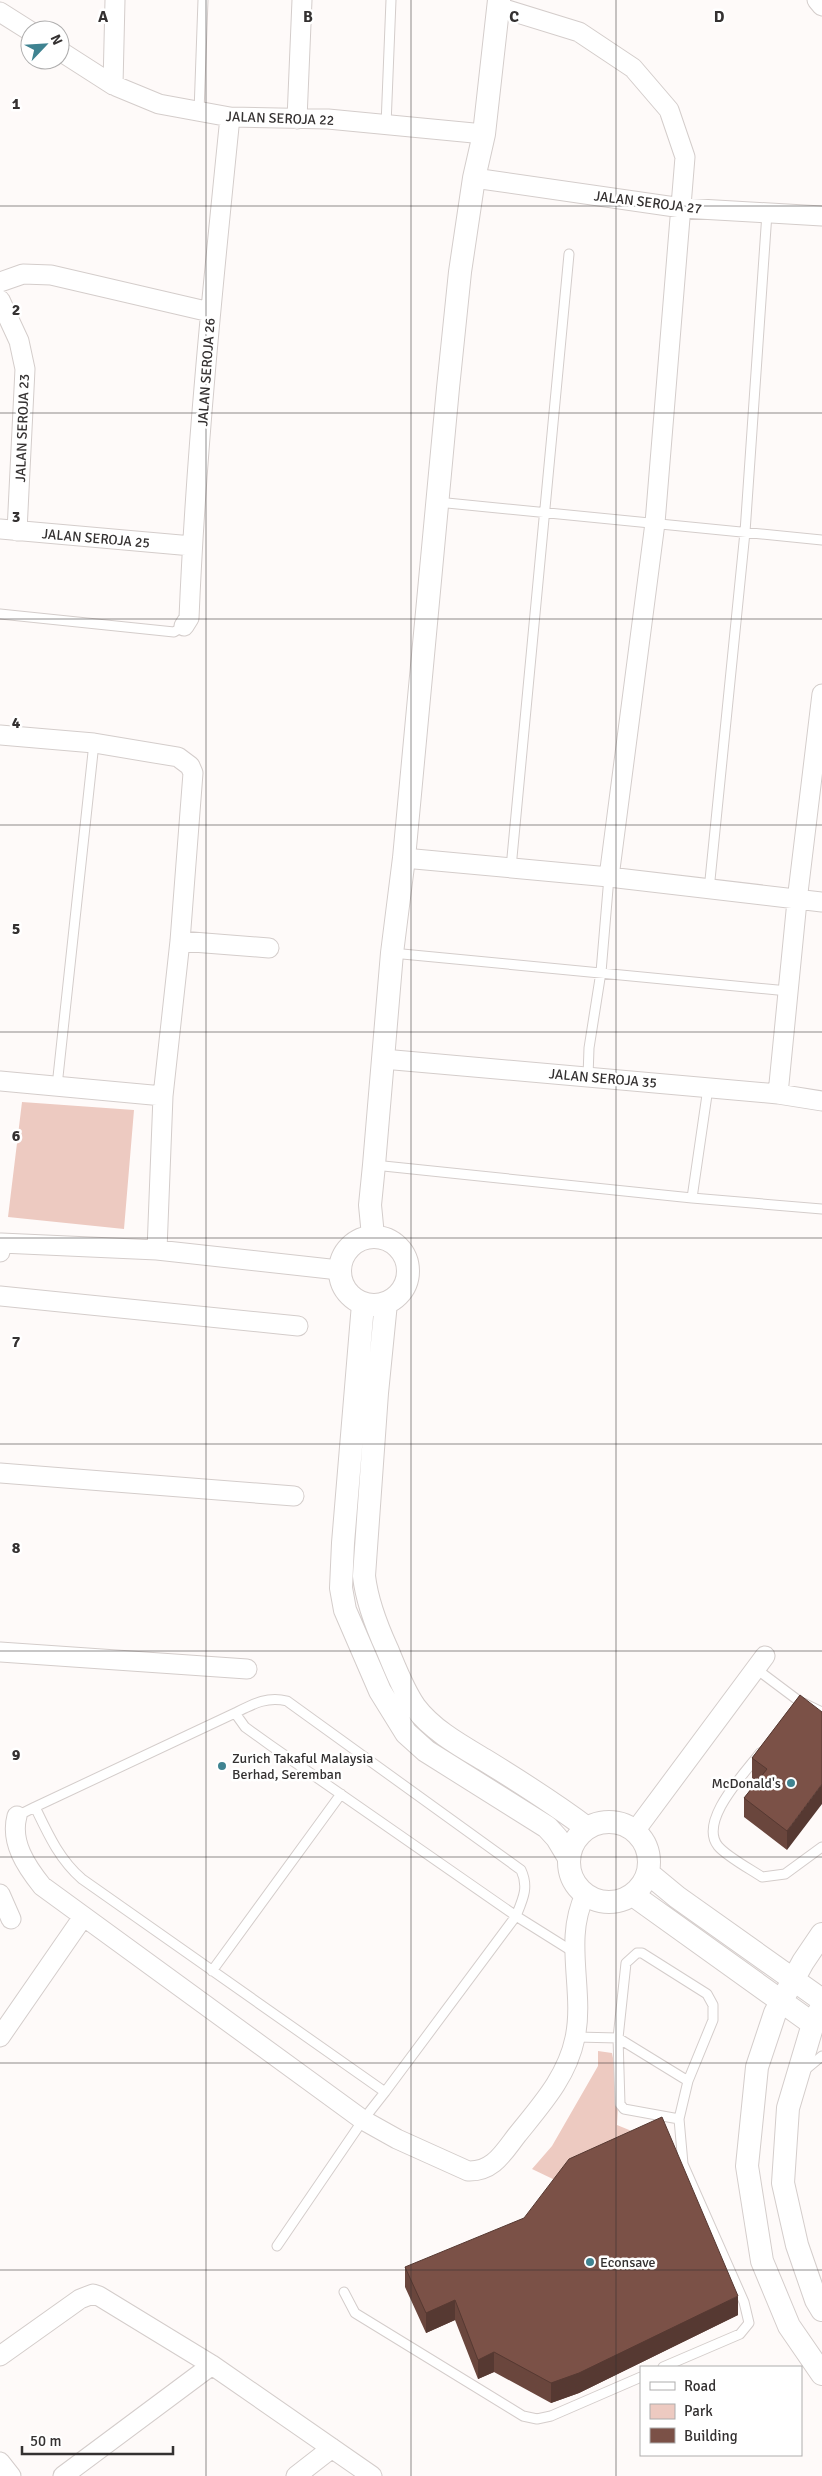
<svg xmlns="http://www.w3.org/2000/svg" width="822" height="2476" font-family="Signika,sans-serif">
<style>
.green{fill:#edcac1}
.lines{fill:none;stroke-linecap:round;stroke-linejoin:round}
.service-casing{stroke:#d4cdcb;stroke-width:11}
.minor-casing{stroke:#d4cdcb;stroke-width:21}
.tertiary-casing{stroke:#d4cdcb;stroke-width:24}
.service{stroke:#fff;stroke-width:9}
.minor{stroke:#fff;stroke-width:19}
.tertiary{stroke:#fff;stroke-width:22}
.wall{fill:#6a463d}
.shaded-wall{fill:#563932}
.building{fill:#7b5147;stroke:#563932}
.grid{fill:none;stroke:#343131;stroke-width:1;stroke-opacity:0.55}
.poi-dot{fill:#3f8391;stroke:#fff;stroke-width:2}
.labels{text-anchor:middle;stroke-width:5;stroke-linejoin:round;paint-order:stroke}
.street-label{font-size:14px;fill:#343131;stroke:#fff}
.poi-label{font-size:14px;fill:#343131;stroke:#fff;text-anchor:start}
.grid-label{font-size:16px;text-anchor:middle;font-weight:bold;fill:#343131;stroke:#fff;stroke-width:5;stroke-linejoin:round;paint-order:stroke}
</style>
<rect width="100%" height="100%" fill="#fefaf9"/>
<!-- green -->
<path class="green" d="M22,1102L134,1110L124,1229L8,1217Z
M598,2051L612,2053L619,2088L617,2125L639,2134L557,2181L532,2169L552,2146L598,2066Z"/>
<g class="lines">
<!-- service casing -->
<g class="service-casing">
<path id="service" d="M199,112L203,0
M386,125L391,0
M437,502L822,540
M0,614L174,632L184,626
M511,868L569,254
M709,890L745,532L767,213
M392,953L788,991
M588,1077L589,1048L601,972L609,877
M57,1086L94,743
M374,1165L692,1198L822,1209
M692,1198L708,1088
M755,1668L799,1701L822,1712
M760,1753C745,1773 698,1821 718,1846C726,1856 750,1869 762,1877L785,1874L822,1847
M35,1807L235,1713
M17,1816L35,1807C48,1834 59,1859 82,1879L385,2092L363,2120L277,2246
M637,1953H642L707,1994L713,2005V2020L688,2081L679,2119L624,2109L620,2104L618,2038L626,1963Z
M212,1971L341,1794
M576,2037L618,2038L688,2081
M805,2070L822,2056
M385,2092L516,1916C523,1899 529,1887 521,1870L287,1701C267,1696 253,1704 235,1713L245,1727L270,1745L516,1916L575,1953
M344,2292L355,2313L523,2416L537,2419L551,2416L641,2377
M663,2367L740,2334L749,2323L744,2302L683,2164L679,2119"/>
</g>
<!-- minor casing -->
<g class="minor-casing">
<path id="minor" d="M817,0L822,6
M498,7L579,32L633,68L669,110L685,157L655,523L609,877
M0,12L30,31
M60,51L113,85L159,104L230,117L328,119L484,134
M113,85L115,0
M297,119L302,0
M474,178L682,208L822,216
M0,282L23,274L51,275L210,312
M0,300L19,341L25,369L17,531
M0,529L192,546
M184,626L189,618C196,450 213,284 230,117
M0,735L94,743L178,757L190,766L193,773L180,941L163,1096L157,1250
M404,858L609,877L822,902
M180,941L269,948
M383,1059L778,1094L822,1101
M0,1081L163,1096
M778,1094L797,901L822,694
M0,1252L1,1243L157,1250L339,1270
M0,1296L298,1326
M0,1473L294,1496
M0,1652L247,1669
M17,1816C10,1842 26,1866 42,1886L363,2120L397,2139L468,2171C493,2172 503,2153 517,2135C541,2105 567,2077 575,2038C585,1991 563,1940 585,1895
M635,1831L765,1656
M0,1894L11,1919
M0,2037L83,1917
M0,2356L80,2299L93,2294L99,2296L212,2365L372,2476
M0,2462L11,2476
M63,2476L212,2365
M296,2476L332,2448"/>
</g>
<!-- tertiary casing -->
<g class="tertiary-casing">
<path id="tertiary" d="M373,1236L370,1205L374,1165L392,953L404,858L448,388L460,272L474,178L484,134L499,0
M340 1271a34 34 0 1 1 68 0a34 34 0 1 1-68 0Z
M386,1303L377,1393L364,1576C367,1602 376,1625 387,1649C395,1668 403,1690 415,1707C433,1731 463,1747 488,1762C522,1783 555,1804 587,1828
M363,1304L343,1543L341,1588L345,1610L380,1691L406,1733L426,1751L547,1827L557,1838L569,1858
M569 1862a40 40 0 1 1 80 0a40 40 0 1 1-80 0Z
M648,1873L677,1897L822,2000
M633,1895L813,2024
M822,1934L803,1962L775,2013L757,2067L747,2166L762,2261L789,2326L822,2374
M822,2006L813,2024L788,2108L783,2183L797,2245L816,2300L822,2310"/>
</g>
<!-- service -->
<use href="#service" class="service"/>
<!-- minor -->
<use href="#minor" class="minor"/>
<!-- tertiary -->
<use href="#tertiary" class="tertiary"/>
</g>
<!-- wall -->
<path class="wall" d="M800,1695L787,1850L744,1817V1798L757,1781L752,1778V1758Z
M405,2267L738,2315L579,2393L551,2403L494,2372L478,2379L455,2320L426,2333L405,2287Z"/>
<!-- shaded-wall -->
<path class="shaded-wall" d="M822,1784V1804L787,1850V1831Z
M738,2296V2315L579,2393L551,2403V2383Z
M455,2300V2320L426,2333V2313Z
M494,2352V2372L478,2379V2360Z"/>
<!-- building -->
<path class="building" d="M800,1695L822,1712V1784L787,1831L744,1798L767,1769L752,1758Z
M662,2117L738,2296L579,2373L551,2383L494,2352L478,2360L455,2300L426,2313L405,2267L524,2218L569,2159Z"/>
<!-- grid -->
<path class="grid" d="M206,0V2476M411,0V2476M616,0V2476M0,206H822M0,413H822M0,619H822M0,825H822M0,1032H822M0,1238H822M0,1444H822M0,1651H822M0,1857H822M0,2063H822M0,2270H822"/>
<!-- markers -->
<g class="poi-dot">
<circle cx="222" cy="1766" r="5"/>
<circle cx="791" cy="1783" r="5"/>
<circle cx="590" cy="2262" r="5"/>
</g>
<g class="labels">
<!-- street labels -->
<g class="street-label">
<text transform="translate(280 118) rotate(2)" y="5">JALAN SEROJA 22</text>
<text transform="translate(648 202) rotate(7)" y="5">JALAN SEROJA 27</text>
<text transform="translate(206 372) rotate(-86)" y="5">JALAN SEROJA 26</text>
<text transform="translate(22 428) rotate(-88)" y="5">JALAN SEROJA 23</text>
<text transform="translate(96 538) rotate(5)" y="5">JALAN SEROJA 25</text>
<text transform="translate(603 1078) rotate(5)" y="5">JALAN SEROJA 35</text>
</g>
<!-- poi labels -->
<g class="poi-label">
<text x="232" y="1763">Zurich Takaful Malaysia<tspan x="232" dy="16">Berhad, Seremban</tspan></text>
<text x="781" y="1788" text-anchor="end">McDonald's</text>
<text x="600" y="2267">Econsave</text>
</g>
</g>
<g class="grid-label">
<text x="103" y="22">A</text>
<text x="308" y="22">B</text>
<text x="514" y="22">C</text>
<text x="719" y="22">D</text>
<text x="16" y="109">1</text>
<text x="16" y="315">2</text>
<text x="16" y="522">3</text>
<text x="16" y="728">4</text>
<text x="16" y="934">5</text>
<text x="16" y="1141">6</text>
<text x="16" y="1347">7</text>
<text x="16" y="1553">8</text>
<text x="16" y="1760">9</text>
</g>
<!-- legend -->
<rect x="640" y="2366" width="162" height="90" fill="#ffffff" stroke="#aeadad"/>
<rect x="650" y="2382" width="25" height="8" fill="#ffffff" stroke="#aeadad"/>
<text x="684" y="2391" font-size="15" fill="#343131">Road</text>
<rect x="650" y="2404" width="25" height="15" fill="#edcac1" stroke="#aeadad"/>
<text x="684" y="2416" font-size="15" fill="#343131">Park</text>
<rect x="650" y="2428" width="25" height="15" fill="#7b5147" stroke="#aeadad"/>
<text x="684" y="2441" font-size="15" fill="#343131">Building</text>
<!-- north arrow -->
<g transform="translate(45 45) rotate(65)"><circle r="24" fill="#ffffff" stroke="#aeadad"/>
<path d="M0-4L9 19L0 12L-9 19Z" fill="#3f8391"/>
<text y="-8" font-size="14" font-weight="bold" text-anchor="middle" fill="#343131">N</text>
</g>
<!-- scale -->
<path d="M22 2446v8h151v-8" fill="none" stroke="#343131" stroke-width="2.5"/>
<text x="30" y="2446" font-size="15" fill="#343131" stroke="#ffffff" stroke-width="4" paint-order="stroke">50 m</text>
</svg>
